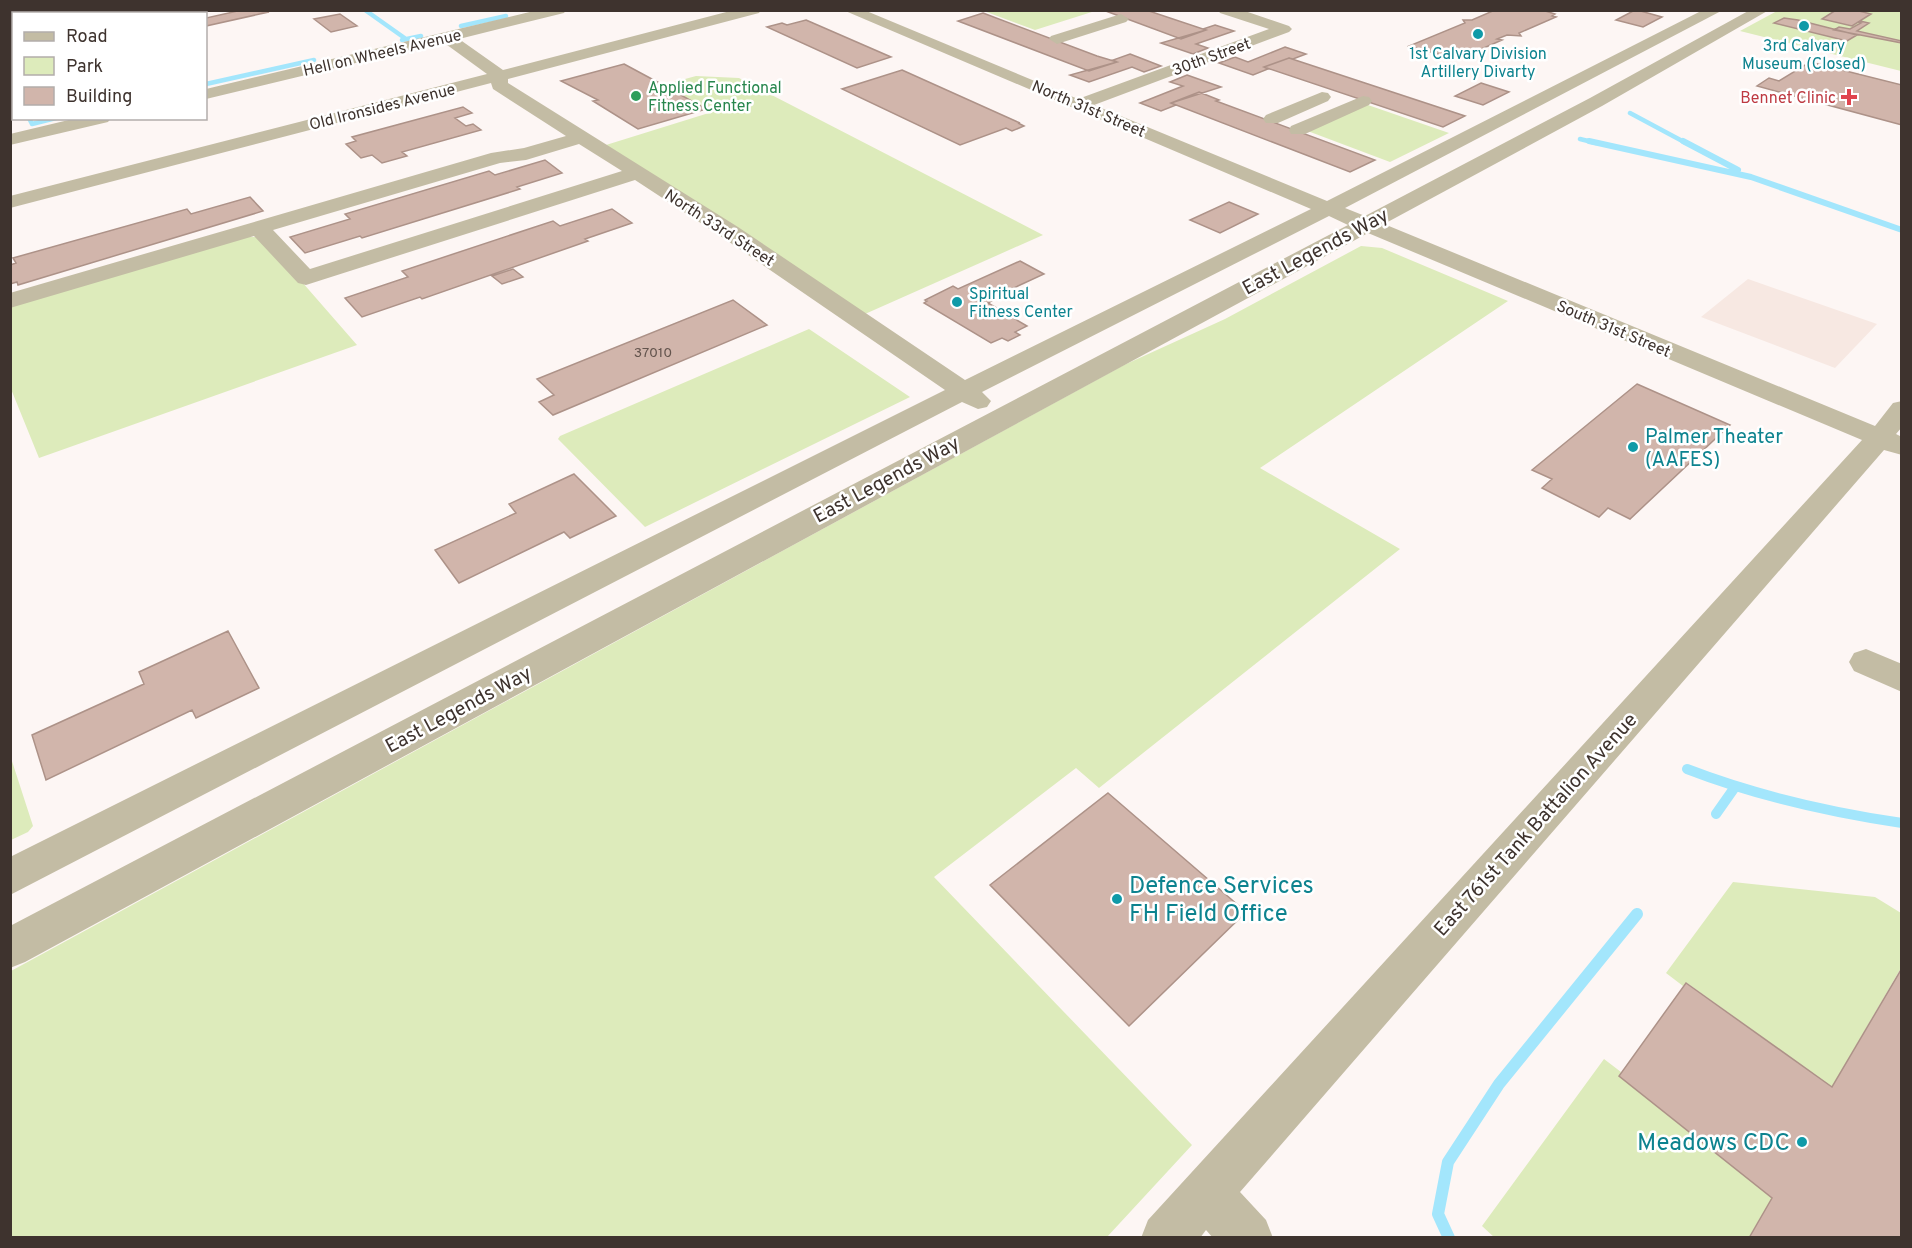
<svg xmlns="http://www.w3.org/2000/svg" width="1912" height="1248" font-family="Overpass,sans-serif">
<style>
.built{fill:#f7e8e2}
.green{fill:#ddebbb}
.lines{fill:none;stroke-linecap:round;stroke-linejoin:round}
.stream-far3{stroke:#a3e6fc;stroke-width:4.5}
.stream-far2{stroke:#a3e6fc;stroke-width:6}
.stream-far1{stroke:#a3e6fc;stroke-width:10}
.stream{stroke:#a3e6fc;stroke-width:12}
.building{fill:#d1b5ab;stroke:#ad9288;stroke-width:1.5}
.minor{fill:#c3bca4;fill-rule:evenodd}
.culture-dot{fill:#0f9aa8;stroke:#fff;stroke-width:2}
.leisure-dot{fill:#2e9e5b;stroke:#fff;stroke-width:2}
.health-dot{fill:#e0444e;stroke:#fff;stroke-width:2}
.labels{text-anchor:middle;stroke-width:5;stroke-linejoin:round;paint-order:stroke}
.far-number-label{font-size:14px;fill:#63544d}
.far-culture-label{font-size:16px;fill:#0d838f;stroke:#fff}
.far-street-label{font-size:16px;fill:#3e332e;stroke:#fff}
.far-leisure-label{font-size:16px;fill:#27864d;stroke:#fff;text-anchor:start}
.far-health-label{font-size:16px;fill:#be3a42;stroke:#fff;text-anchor:end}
.street-label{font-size:20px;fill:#3e332e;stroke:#fff}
.culture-label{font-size:20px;fill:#0d838f;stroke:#fff;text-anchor:start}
.near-culture-label{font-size:24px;fill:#0d838f;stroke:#fff;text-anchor:start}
</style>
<rect width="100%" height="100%" fill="#fdf6f4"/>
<!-- built -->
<path class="built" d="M1748,279L1877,324L1835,368L1701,317Z"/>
<!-- green -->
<path class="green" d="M1095,11L1035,30L984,11L1095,10Z
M1777,11H1901V71L1740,31Z
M696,76L739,78L1043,235L865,314L606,145L712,112L663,85Z
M1365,104L1449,133L1390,162L1305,130Z
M244,237H257L268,243L357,345L39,458L11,389V305Z
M1361,246L1382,248L1508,301L1260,468L1400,549L1099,788L1076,768L934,877L1192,1145L1107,1237L11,1238V971L1124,365L1225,319Z
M809,329L910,397L645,527L558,439L560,436Z
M10,755L33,826L28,832L11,840Z
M1733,882L1875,897L1901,913V968L1832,1087L1687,983L1683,986L1666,973Z
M1604,1059L1621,1072L1619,1076L1772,1198L1749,1237L1495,1238L1482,1226Z"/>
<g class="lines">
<!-- stream-far3 -->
<path class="stream-far3" d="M365,10L406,39
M461,26L506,16
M402,40L421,36
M206,84L314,60
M10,90L14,95
M1630,113L1686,143
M29,118L32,124L56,118
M1580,139L1596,143"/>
<!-- stream-far2 -->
<path class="stream-far2" d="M1589,141L1751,177L1902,230
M1683,141L1738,170"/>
<!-- stream-far1 -->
<path class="stream-far1" d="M1687,769C1757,796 1828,812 1902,823
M1716,814L1735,787"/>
<!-- stream -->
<path class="stream" d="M1449,1238L1438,1214L1448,1162L1499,1084L1637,914"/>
</g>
<!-- building -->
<path class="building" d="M242,10L269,12L206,26V18Z
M1103,10H1146L1206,30L1181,39Z
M1495,10H1542L1555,14L1552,16L1556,17L1519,33L1521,36L1507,35L1497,39L1502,40L1461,58H1452L1409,46L1465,23L1463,20H1472Z
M1635,10H1637L1662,17L1643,27L1616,20Z
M1836,10H1855L1871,14L1852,26L1822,19Z
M983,13L1097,56L1117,62L1089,71L958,21Z
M340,14L357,26L331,32L314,19Z
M1784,18L1798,20L1857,35L1847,41L1774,23Z
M806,20L891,57L857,68L767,27L782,23L787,25Z
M1860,21L1869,23L1857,31L1902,41V43L1834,30L1839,27L1850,29L1861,23L1858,22Z
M1215,25L1234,31L1196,44L1208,48L1193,54L1161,43L1206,30L1203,29Z
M1285,47L1306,54L1293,59L1289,58L1264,67L1268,69L1253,75L1219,63L1235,57L1248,62Z
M1130,54L1161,66L1144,72L1132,67L1089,82L1070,75L1117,62L1113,60Z
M1289,58L1465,116L1443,127L1264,67Z
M1810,62L1902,85V125L1757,86L1769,78L1779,81Z
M624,64L663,85L706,109L638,129L593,101L598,100L561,81Z
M902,70L1020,123H1018L1024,126L1012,131L1006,128L960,145L842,89Z
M1187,75L1221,87L1171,103L1176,105L1161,111L1140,103L1183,86L1170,82Z
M1481,83L1509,92L1483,105L1455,96Z
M1199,92L1219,100L1216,101L1375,160L1350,172L1171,103Z
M463,107L472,113L455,118L466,126L473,124L481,130L402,152L407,156L382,163L372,155L361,158L346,144L356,141L352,137Z
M545,160L562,173L517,187L520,189L362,238L360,236L305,253L290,237L350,219L345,214L489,171L495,175Z
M250,197L263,211L18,285L17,282L10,284V265L16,263L13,258L187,209L191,214Z
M1229,202L1258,214L1220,233L1190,220Z
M612,209L632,223L585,239L588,241L422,299L420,297L362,317L345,298L408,277L402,271L553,221L560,226Z
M1020,261L1044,274L992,298L995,299L988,303L1027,326L1015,332L1020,335L1008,341L1002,338L991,343L924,303L927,301L925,300L953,286L958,289Z
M513,269L523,277L502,284L492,276Z
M733,300L767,325L553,415L539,402L554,395L537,379Z
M1637,384L1730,425L1630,519L1608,508L1599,517L1542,488L1552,479L1532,470Z
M574,474L616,516L570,538L564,532L459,583L435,550L516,513L509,504Z
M228,631L259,688L196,718L192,710L46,780L32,735L144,684L139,672Z
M1108,793L1246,912L1129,1026L990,885Z
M1902,968V1238H1749L1772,1198L1619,1076L1686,983L1832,1087Z"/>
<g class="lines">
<!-- minor -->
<path class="minor" d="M538,10H566L564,13L459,39L503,70L734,10H761L759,13L508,79V83L738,227L965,380L1311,209L843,10H864L1078,99L1269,29L1220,13L1218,10H1242L1289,26L1292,29L1289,32L1094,105L1327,201L1703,10H1723L1345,208L1365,216L1590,98L1750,10H1769L1602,106L1384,224L1875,426L1893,403L1902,401V427L1896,434L1902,437V455L1884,450L1240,1192L1266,1220L1273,1238H1213L1206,1230L1200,1238H1141L1148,1220L1862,440L1368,233L25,962L10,968V926L1348,225L1329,216L982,392L991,401L987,407L978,409L962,402L10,895V857L945,390L722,237L635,180L306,285L298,283L254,236L10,308V293L491,153L524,148L566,136L493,89L491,83L10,208V196L487,74L443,42L206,99V89ZM579,144L622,171L310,269L273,230L500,163L526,160Z
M1121,14L1129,19L1126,22L1057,44L1049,39L1051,36Z
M1322,92L1328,93L1331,97L1328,101L1278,123H1266L1263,119L1266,115Z
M1363,96L1369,97L1372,101L1369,105L1305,134H1291L1289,130L1291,126Z
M77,118H111L108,122L10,145V134Z
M1866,649L1902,664V692L1854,671L1849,662L1854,653Z"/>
</g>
<!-- markers -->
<g class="culture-dot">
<circle cx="1804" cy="26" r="6"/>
<circle cx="1478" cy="34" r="6"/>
<circle cx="957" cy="302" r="6"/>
<circle cx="1633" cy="447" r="6"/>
<circle cx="1117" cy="899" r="6"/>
<circle cx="1802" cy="1142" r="6"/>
</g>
<circle class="leisure-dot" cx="636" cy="96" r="6"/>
<path class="health-dot" d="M1846 88h6v6h6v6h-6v6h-6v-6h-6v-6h6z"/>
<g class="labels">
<!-- far-number labels -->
<g class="far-number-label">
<text x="653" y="357">37010</text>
</g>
<!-- far-culture labels -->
<g class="far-culture-label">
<text x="1804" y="51">3rd Calvary<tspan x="1804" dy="18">Museum (Closed)</tspan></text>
<text x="1478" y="59">1st Calvary Division<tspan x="1478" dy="18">Artillery Divarty</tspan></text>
<text x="969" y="299" text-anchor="start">Spiritual<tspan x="969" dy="18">Fitness Center</tspan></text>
</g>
<!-- far-street labels -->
<g class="far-street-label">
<text transform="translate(382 52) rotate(-13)" y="6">Hell on Wheels Avenue</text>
<text transform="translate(1211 56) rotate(-20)" y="6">30th Street</text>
<text transform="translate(382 106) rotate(-14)" y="6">Old Ironsides Avenue</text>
<text transform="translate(1089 108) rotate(23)" y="6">North 31st Street</text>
<text transform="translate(720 227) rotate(33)" y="6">North 33rd Street</text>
<text transform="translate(1614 328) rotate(23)" y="6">South 31st Street</text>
</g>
<!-- far-leisure labels -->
<g class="far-leisure-label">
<text x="648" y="93">Applied Functional<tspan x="648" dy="18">Fitness Center</tspan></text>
</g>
<!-- far-health labels -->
<g class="far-health-label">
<text x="1836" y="103">Bennet Clinic</text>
</g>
<!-- street labels -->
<g class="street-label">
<text transform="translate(1315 251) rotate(-28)" y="7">East Legends Way</text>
<text transform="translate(886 479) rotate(-28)" y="7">East Legends Way</text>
<text transform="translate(458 709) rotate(-28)" y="7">East Legends Way</text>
<text transform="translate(1535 824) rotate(-48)" y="7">East 761st Tank Battalion Avenue</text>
</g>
<!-- culture labels -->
<g class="culture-label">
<text x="1645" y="443">Palmer Theater<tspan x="1645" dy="23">(AAFES)</tspan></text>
</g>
<!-- near-culture labels -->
<g class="near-culture-label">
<text x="1129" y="893">Defence Services<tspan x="1129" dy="28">FH Field Office</tspan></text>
<text x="1790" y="1150" text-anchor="end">Meadows CDC</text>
</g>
</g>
<!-- border -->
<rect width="1912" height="1248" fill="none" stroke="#3e332e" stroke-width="24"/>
<!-- legend -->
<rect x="12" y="12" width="195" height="108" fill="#ffffff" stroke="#b2adab" stroke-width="1.5"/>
<rect x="24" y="32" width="30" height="9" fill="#c3bca4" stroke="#b2adab" stroke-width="1.5"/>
<text x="66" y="42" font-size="18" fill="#3e332e">Road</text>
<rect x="24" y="57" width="30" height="18" fill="#ddebbb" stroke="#b2adab" stroke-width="1.5"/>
<text x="66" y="72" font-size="18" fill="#3e332e">Park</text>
<rect x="24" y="87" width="30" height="18" fill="#d1b5ab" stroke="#b2adab" stroke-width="1.5"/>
<text x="66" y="102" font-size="18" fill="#3e332e">Building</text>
</svg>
